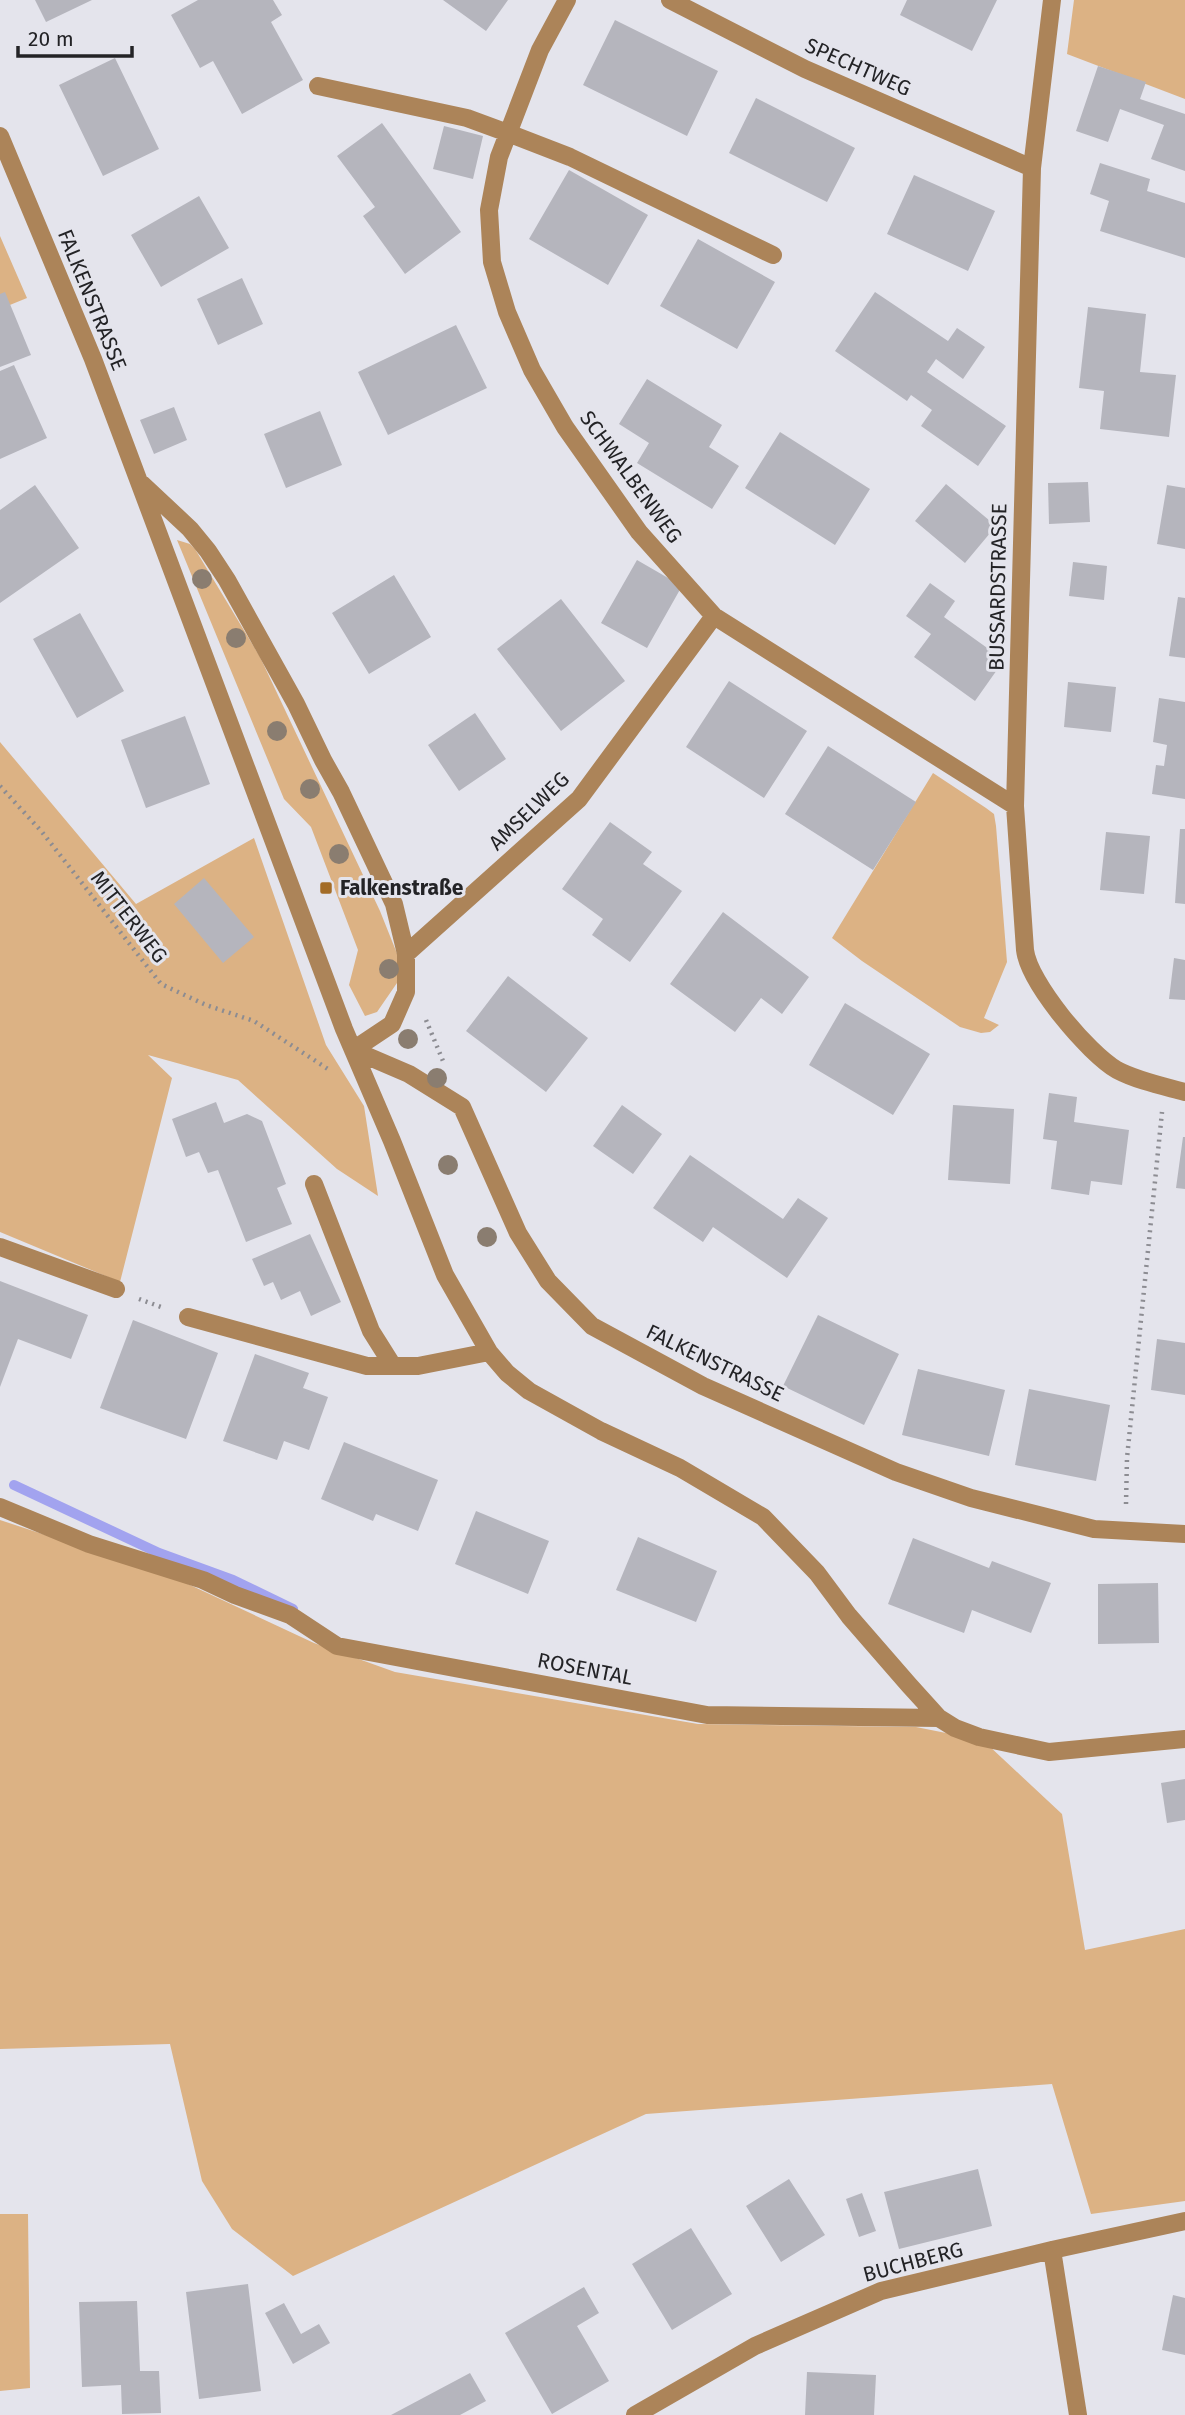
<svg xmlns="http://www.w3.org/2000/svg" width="1185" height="2415" font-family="'Fira Sans',sans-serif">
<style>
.green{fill:#dcb284}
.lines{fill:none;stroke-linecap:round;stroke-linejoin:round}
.stream{stroke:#a2a3ef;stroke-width:10}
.building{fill:#b5b5bd}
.path{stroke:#8c8c92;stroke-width:4.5;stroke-dasharray:2 5;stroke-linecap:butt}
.minor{stroke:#ac8459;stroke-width:18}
.tree{fill:#8a7d70}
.poi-dot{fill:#a36c27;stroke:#e4e4ec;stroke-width:2.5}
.labels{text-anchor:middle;stroke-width:6;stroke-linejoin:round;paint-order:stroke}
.street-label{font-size:21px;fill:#232326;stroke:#e4e4ec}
.poi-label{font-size:21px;font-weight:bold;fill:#232326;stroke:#e4e4ec;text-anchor:start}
</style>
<rect width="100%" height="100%" fill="#e4e4ec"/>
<!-- green -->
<path class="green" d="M1074,0H1185V99L1067,54Z
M0,236L27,298L0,309Z
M177,540L190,544L195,549L260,657L380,911L398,956L397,983L377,1012L365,1016L349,985L358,950L311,827L284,799Z
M0,742L136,904L254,838L326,1045L364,1106L378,1196L337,1169L238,1080L148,1055L172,1078L120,1282L0,1232Z
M933,773L986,808L994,814L996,826L1007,962L984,1018L999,1025L990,1032L981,1033L960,1027L862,961L832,938Z
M0,1520L173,1577L314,1643L395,1672L698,1724L916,1727L971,1738L987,1744L1062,1814L1085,1950L1185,1929V2201L1091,2214L1052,2084L646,2114L293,2276L232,2229L202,2181L170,2044L0,2049Z
M0,2214H28L30,2388L0,2391Z"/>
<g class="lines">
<!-- stream -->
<path class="stream" d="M14,1485L159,1553L233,1580L293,1609"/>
</g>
<!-- building -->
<path class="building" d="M35,0H92L46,22Z
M198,0H273L282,15L271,22L303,80L242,114L213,61L200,68L171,15Z
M443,0H508L486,31Z
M907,0H997L972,51L900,15Z
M615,20L718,71L687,136L583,85Z
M115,58L159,149L103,176L59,85Z
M1098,66L1146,82L1140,99L1185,114V171L1151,159L1164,125L1120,109L1108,142L1076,131Z
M756,98L855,148L827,202L729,153Z
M382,123L461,232L405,274L363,216L375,207L337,156Z
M444,126L483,136L473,179L433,169Z
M1100,163L1150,179L1147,191L1185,203V258L1100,231L1109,201L1090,194Z
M569,170L648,215L608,285L529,239Z
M914,175L995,211L968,271L887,234Z
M199,196L229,248L161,287L131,235Z
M698,239L775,282L737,349L660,306Z
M242,278L263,324L218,345L197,299Z
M5,292L31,355L0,367V294Z
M875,292L948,341L957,328L985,347L963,379L936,359L927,372L1006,426L978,466L921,426L932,410L911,395L907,401L835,351Z
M1088,307L1146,314L1140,372L1176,375L1169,437L1100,429L1104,391L1079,388Z
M456,325L487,388L388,435L358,372Z
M14,365L47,438L0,459V371Z
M647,379L722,425L709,447L739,466L712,509L637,463L649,443L619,424Z
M174,407L187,440L154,454L140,420Z
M320,411L342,465L286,488L264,434Z
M780,432L870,489L835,545L745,488Z
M1088,482L1090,522L1049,524L1048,483Z
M946,484L996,526L965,563L915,521Z
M35,485L79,548L0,603V510Z
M1167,485L1185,488V549L1157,544Z
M637,560L682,586L647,648L601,623Z
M1073,562L1107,566L1104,600L1069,596Z
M394,575L431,637L369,674L332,613Z
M930,583L955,601L944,617L1004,660L975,701L914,657L931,634L906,616Z
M1178,597L1185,598V658L1169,656Z
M561,599L625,681L561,731L497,649Z
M80,613L124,691L77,718L33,639Z
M729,681L807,731L764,798L686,747Z
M1068,682L1116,687L1111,732L1064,727Z
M1159,698L1185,702V799L1152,794L1156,765L1164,766L1167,745L1153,742Z
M475,713L506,759L459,791L428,745Z
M185,716L210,784L146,808L121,740Z
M828,746L916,802L873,870L785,814Z
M610,822L652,852L643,864L682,891L630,962L592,935L603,919L562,889Z
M1180,829H1185V904L1175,903Z
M1106,832L1150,836L1144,894L1100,890Z
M204,878L254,937L223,963L174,904Z
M723,912L809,977L782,1014L761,998L735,1032L670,984Z
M1174,958L1185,960V1000L1169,999Z
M508,976L588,1038L546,1092L466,1031Z
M845,1003L930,1054L893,1115L809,1065Z
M1049,1093L1077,1097L1074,1122L1129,1130L1122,1185L1091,1181L1089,1195L1051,1189L1057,1141L1043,1139Z
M216,1102L224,1123L247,1114L262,1121L286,1184L277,1188L292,1224L246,1242L218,1170L208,1173L199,1152L186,1157L172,1119Z
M622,1105L662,1134L633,1174L593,1146Z
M953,1105L1014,1109L1010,1184L948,1180Z
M1183,1137H1185V1189L1176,1188Z
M690,1155L783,1219L798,1198L828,1218L787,1278L713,1227L703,1242L653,1208Z
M310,1234L341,1302L311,1316L300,1291L281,1300L273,1282L264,1286L252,1259Z
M0,1281L88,1315L71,1359L18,1339L0,1387Z
M818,1315L899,1354L864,1425L783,1386Z
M133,1320L218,1353L186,1439L100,1408Z
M1157,1339L1185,1343V1395L1151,1390Z
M255,1354L309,1373L303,1388L328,1397L309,1450L284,1441L277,1460L223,1441Z
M918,1369L1005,1390L989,1456L902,1435Z
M1029,1389L1110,1405L1096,1481L1015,1465Z
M344,1442L438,1480L418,1531L376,1514L373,1521L321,1499Z
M476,1511L549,1541L528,1594L455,1564Z
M638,1537L717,1571L696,1622L616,1590Z
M913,1538L989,1568L992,1561L1051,1583L1031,1633L972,1610L964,1633L888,1604Z
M1158,1583L1159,1643L1098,1644V1584Z
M1185,1779V1820L1167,1823L1161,1783Z
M978,2169L992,2226L899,2249L884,2192Z
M789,2179L825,2235L781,2262L746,2206Z
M862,2193L876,2231L859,2237L846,2199Z
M691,2228L732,2294L672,2330L632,2264Z
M248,2284L261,2391L199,2399L186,2292Z
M584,2287L599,2313L577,2326L609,2381L552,2414L505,2333Z
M1173,2295L1185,2298V2355L1162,2350Z
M137,2301L140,2371H159L161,2413L122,2414L121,2385L82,2387L79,2302Z
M284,2303L301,2334L319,2324L330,2343L293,2364L265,2313Z
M807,2372L876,2375L874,2415H805Z
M470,2373L486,2401L460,2415H391Z"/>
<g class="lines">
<!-- path -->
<path class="path" d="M0,786L42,832L161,984L206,1005L254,1021L331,1071
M426,1020L443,1061
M139,1299L164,1308
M1126,1504L1127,1458L1162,1112"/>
<!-- minor -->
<path class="minor" d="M567,0L540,50L499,157L489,210L492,262L507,312L532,370L565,427L639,532L714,616L1015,806
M670,0L805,69L1032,168
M1052,0L1032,168L1015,806L1025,950C1029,983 1088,1053 1117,1070C1138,1081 1163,1086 1185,1092
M318,86L467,118L508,133L570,157L773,255
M0,136L93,359L344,1029L392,1141L445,1275L489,1352L507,1373L529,1391L601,1431L680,1468L763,1517L817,1573L849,1616L909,1685L939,1718L955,1728L979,1737L1049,1752L1185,1739
M142,484L190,529L208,551L227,580L296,704L323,760L341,792L394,904L406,954V992L392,1024L353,1050L409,1074L462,1107L518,1233L548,1281L592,1326L703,1386L896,1472L971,1498L1094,1529L1185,1534
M406,954L579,799L714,616
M314,1184L371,1331L393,1366
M0,1247L116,1289
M188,1317L367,1366H418L489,1352
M0,1507L89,1544L203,1580L235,1595L290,1615L337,1646L707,1715L939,1718
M1052,2250L1078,2415
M635,2415L755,2346L881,2291L1052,2250L1185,2221"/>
</g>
<!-- trees -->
<g class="tree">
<circle cx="202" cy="579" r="10"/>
<circle cx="236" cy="638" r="10"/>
<circle cx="277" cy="731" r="10"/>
<circle cx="310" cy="789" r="10"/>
<circle cx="339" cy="854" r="10"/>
<circle cx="389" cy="969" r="10"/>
<circle cx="408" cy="1039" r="10"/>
<circle cx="437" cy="1078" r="10"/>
<circle cx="448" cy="1165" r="10"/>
<circle cx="487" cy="1237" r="10"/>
</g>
<!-- markers -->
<rect class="poi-dot" x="319" y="881" width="14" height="14" rx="3.5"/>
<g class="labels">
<!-- street labels -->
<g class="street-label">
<text transform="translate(858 67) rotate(24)" y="7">SPECHTWEG</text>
<text transform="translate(92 300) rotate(68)" y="7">FALKENSTRASSE</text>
<text transform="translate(631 477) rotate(54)" y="7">SCHWALBENWEG</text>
<text transform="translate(998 587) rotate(-89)" y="7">BUSSARDSTRASSE</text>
<text transform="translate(529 811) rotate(-44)" y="7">AMSELWEG</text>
<text transform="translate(129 917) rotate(52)" y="7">MITTERWEG</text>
<text transform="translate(715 1363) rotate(26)" y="7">FALKENSTRASSE</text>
<text transform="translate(585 1669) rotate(11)" y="7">ROSENTAL</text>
<text transform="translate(913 2262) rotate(-15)" y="7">BUCHBERG</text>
</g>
<!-- poi labels -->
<g class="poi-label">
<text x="340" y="895">Falkenstraße</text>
</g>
</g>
<!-- scale -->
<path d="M18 46v10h114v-10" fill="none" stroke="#232326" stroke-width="3.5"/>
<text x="28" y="46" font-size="21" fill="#232326" stroke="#e4e4ec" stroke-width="5" paint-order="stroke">20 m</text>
</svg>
